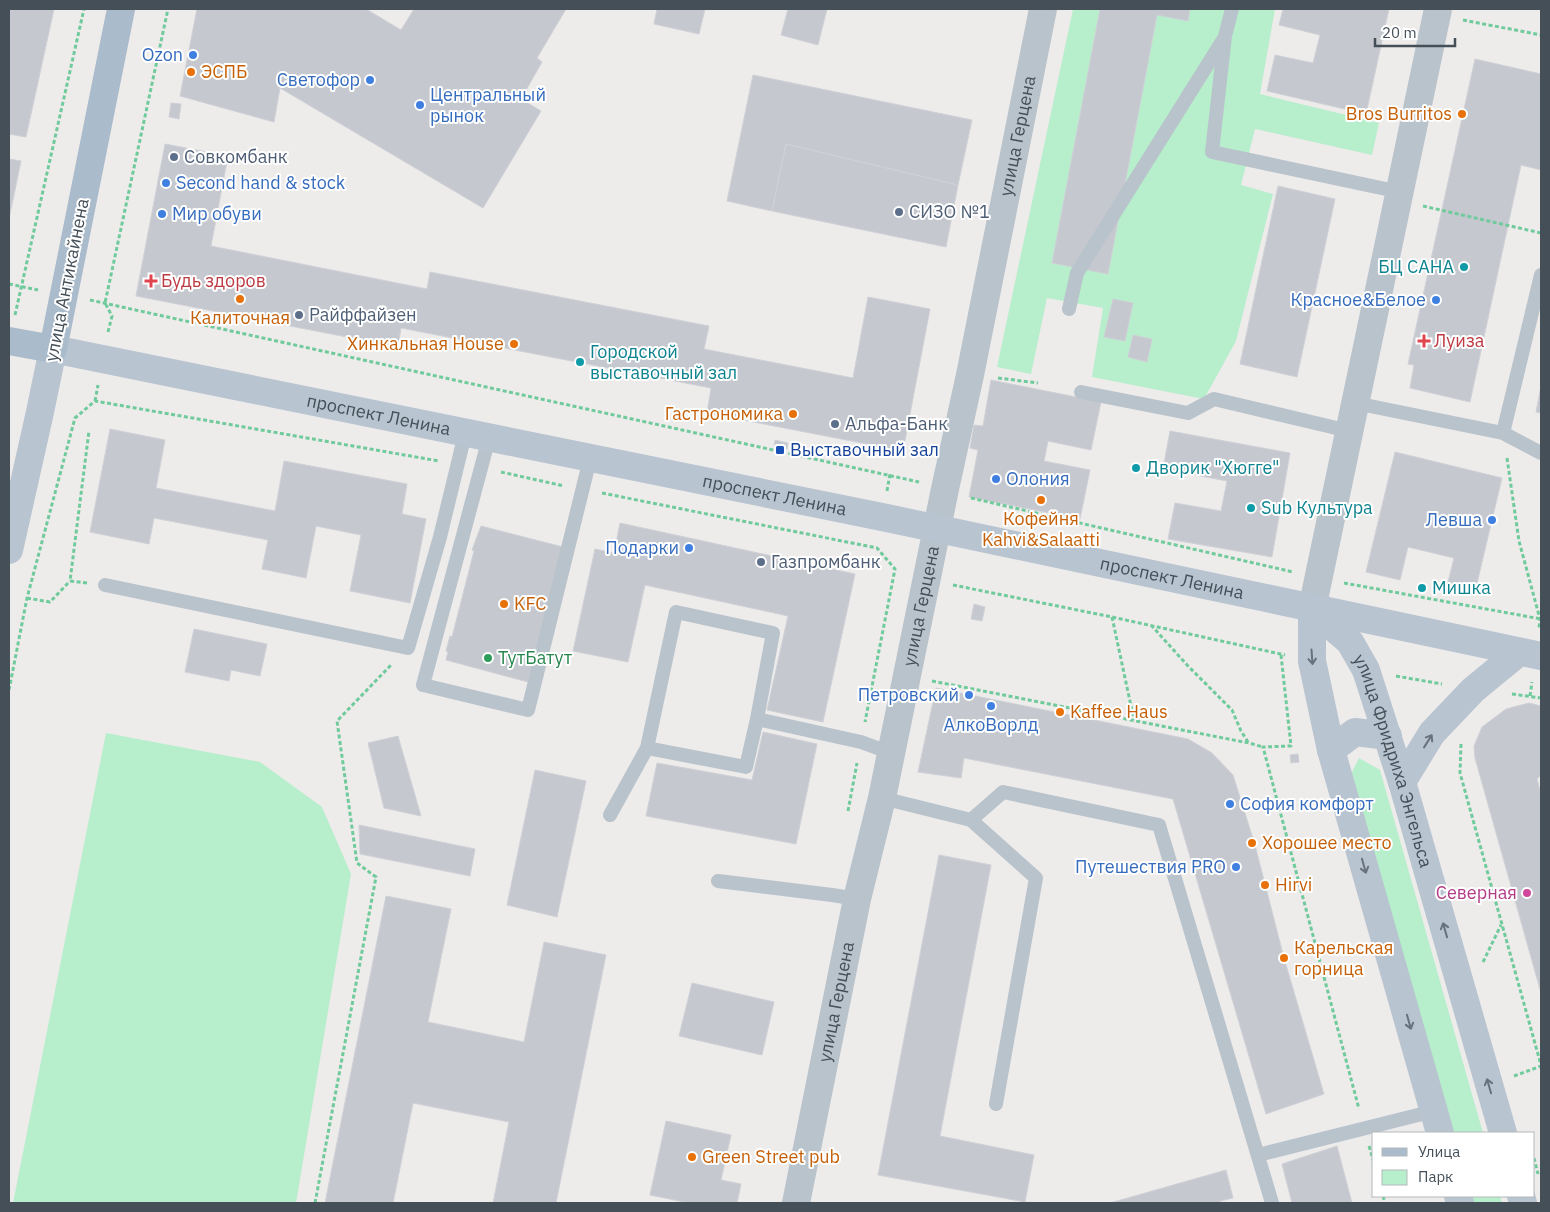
<svg xmlns="http://www.w3.org/2000/svg" width="1550" height="1212" font-family="'IBM Plex Sans',sans-serif">
<style>
.green{fill:#b7eecb}
.building{fill:#c5c8ce;stroke:#cfd1d7}
.lines{fill:none;stroke-linecap:round;stroke-linejoin:round}
.path{stroke:#70cb9c;stroke-width:3;stroke-dasharray:4 2.5;stroke-linecap:butt}
.service{stroke:#b9c3cb;stroke-width:14}
.minor{stroke:#b9c3cb;stroke-width:28}
.secondary{stroke:#b8c4d0;stroke-width:28}
.primary{stroke:#aabbcb;stroke-width:28}
.oneway{stroke:#67727c}
.shop-dot{fill:#3f7fe0;stroke:#fff;stroke-width:2}
.food-dot{fill:#e8710a;stroke:#fff;stroke-width:2}
.service-dot{fill:#5c6f8a;stroke:#fff;stroke-width:2}
.culture-dot{fill:#0f9aa8;stroke:#fff;stroke-width:2}
.health-dot{fill:#e0444e;stroke:#fff;stroke-width:2}
.transit-dot{fill:#1a4fb4;stroke:#fff;stroke-width:2}
.leisure-dot{fill:#2e9e5b;stroke:#fff;stroke-width:2}
.hotel-dot{fill:#d1479c;stroke:#fff;stroke-width:2}
.labels{text-anchor:middle;stroke-width:4;stroke-linejoin:round;paint-order:stroke}
.shop-label{font-size:18px;fill:#366cbe;stroke:#fff;text-anchor:end}
.food-label{font-size:18px;fill:#c56008;stroke:#fff;text-anchor:start}
.street-label{font-size:18px;fill:#444f58;stroke:#fff}
.service-label{font-size:18px;fill:#4e5e75;stroke:#fff;text-anchor:start}
.culture-label{font-size:18px;fill:#0d838f;stroke:#fff;text-anchor:start}
.health-label{font-size:18px;fill:#be3a42;stroke:#fff;text-anchor:start}
.transit-label{font-size:18px;fill:#164399;stroke:#fff;text-anchor:start}
.leisure-label{font-size:18px;fill:#27864d;stroke:#fff;text-anchor:start}
.hotel-label{font-size:18px;fill:#b23c85;stroke:#fff;text-anchor:end}
</style>
<rect width="100%" height="100%" fill="#eeebeb"/>
<!-- green -->
<path class="green" d="M1073,9H1275L1260,94L1379,123L1372,155L1255,129L1241,185L1273,194L1236,341L1204,399L1092,377L1103,308L1047,298L1031,374L997,367Z
M106,733L260,762L322,807L351,874L296,1203H13Z
M1359,758L1380,770L1483,1133H1453L1348,780Z
M1471,1196H1500L1502,1203H1474Z"/>
<!-- building -->
<path class="building" d="M9,9H54L26,137L9,134Z
M197,9H366L401,30L414,9H566L537,58L542,62L521,99L541,111L483,208L280,88L274,122L180,96Z
M657,9H705L699,34L654,24Z
M788,9H827L818,45L781,35Z
M1100,9H1190L1188,21L1157,15L1108,274L1052,263Z
M1283,9H1389L1366,114L1267,91L1275,55L1313,63L1320,35L1279,25Z
M1475,59L1541,74V170L1521,165L1470,402L1410,388L1414,365L1408,364Z
M753,75L972,120L958,185L786,144L772,211L727,201Z
M171,103L181,104L179,119L169,117Z
M165,144L228,156L211,246L427,289L430,272L709,326L704,349L853,378L868,297L930,309L903,451L707,413L711,388L401,328L398,347L136,296Z
M786,144L958,185L946,247L772,211Z
M9,159L21,161L9,219Z
M1278,186L1335,199L1297,377L1240,364Z
M1113,299L1133,303L1125,341L1104,337Z
M1133,335L1152,339L1147,362L1128,357Z
M991,380L1101,402L1091,450L1048,441L1044,461L1090,470L1080,519L969,497L978,450L970,448L974,425L983,426Z
M1541,386V413L1536,412Z
M110,429L165,440L156,488L275,511L284,461L407,484L402,514L426,519L410,603L350,591L361,535L316,526L306,578L262,569L268,540L154,518L149,544L90,532Z
M1170,431L1290,453L1272,557L1168,539L1175,503L1221,511L1227,481L1163,469Z
M775,440L788,443L787,449L774,447Z
M1395,452L1502,478L1474,596L1446,590L1454,558L1408,547L1400,580L1366,572Z
M620,523L855,574L823,722L767,710L788,616L645,585L628,662L573,651L595,549L614,553Z
M481,526L563,547L528,682L446,660L448,652L446,651L450,636L452,637L474,551L472,550Z
M974,604L985,607L982,621L971,619Z
M194,629L267,644L260,676L231,670L229,681L185,672Z
M936,688L1188,739L1212,753L1233,775L1255,845L1284,958L1324,1094L1266,1114L1173,799L964,758L961,778L918,772Z
M1529,703L1541,706V775L1537,779L1541,794V993L1475,758L1474,746L1482,727L1506,709Z
M763,732L817,744L796,844L646,816L657,763L752,780Z
M398,736L421,816L384,808L368,743Z
M1298,754L1299,762L1291,763L1290,755Z
M535,770L586,781L557,917L507,905Z
M359,825L475,849L470,876L360,854Z
M939,855L991,865L940,1136L1034,1155L1025,1202L878,1175Z
M386,896L451,909L428,1022L524,1042L544,942L606,955L556,1203H493L509,1122L413,1103L393,1203H325Z
M692,983L774,1002L762,1055L679,1036Z
M666,1121L731,1135L721,1180L741,1184L737,1203H689L650,1195Z
M1337,1146L1352,1203H1292L1282,1164Z
M1226,1170L1233,1198L1220,1201L1221,1203H1110Z"/>
<g class="lines">
<!-- path -->
<path class="path" d="M1463,20L1541,35
M1423,206L1541,233
M9,284L38,290
M90,300L919,482
M15,315L84,9
M108,332L112,316L105,303L168,9
M998,378L1038,383
M95,401L98,385
M1507,458L1519,541L1540,619L1539,628
M501,472L564,486
M887,491L890,474
M602,493L877,548L895,569L865,722
M971,498L1293,572
M87,583L70,581L89,431
M1344,583L1541,619
M953,585L1112,617L1285,655
M27,598L50,602L70,581
M1112,617L1134,720
M1151,625L1188,666L1232,710L1241,731L1248,742
M1281,655L1291,746L1263,747L1359,1109
M1396,676L1442,684
M932,681L1249,743L1263,747
M9,690L27,598L75,418L95,401L439,461
M1512,694L1541,698
M1530,696L1532,682
M1461,744L1460,773L1541,1065
M848,811L857,763
M1483,962L1501,925
M1514,1076L1541,1066
M1369,1146L1374,1163
M1534,1158L1538,1174
M1383,1196L1385,1203
M315,1203L376,877L357,863L337,721L391,665"/>
<!-- service -->
<path class="service" d="M1232,9L1225,36L1212,152L1400,192
M1069,309L1077,273L1223,40
M1081,392L1188,413L1214,399L1349,431
M1355,403L1503,433L1541,453
M1503,433L1541,275
M489,438L423,685L528,710L590,459
M105,585L408,648L440,537L465,434
M757,719L746,767L647,748L676,612L773,633L757,719L861,742L891,753
M882,798L971,820L1003,792L1159,825L1272,1203
M610,815L647,748
M971,820L1036,878L996,1104
M718,881L832,895L857,899
M1258,1155L1434,1111"/>
<!-- minor -->
<g class="minor">
<path d="M1312,609L1438,9"/>
<path id="s1" d="M796,1203L857,899L882,798L945,489L970,375L1043,9"/>
</g>
<!-- secondary -->
<g class="secondary">
<path id="s2" d="M9,550L40,412L53,349L882,517L1541,656"/>
<path d="M1312,609V661L1331,750L1440,1133"/>
<path id="s3" d="M1313,610L1350,642L1366,670L1402,782L1503,1133"/>
<path d="M1331,750L1355,732L1388,736"/>
<path d="M1402,782L1432,733L1473,690L1519,652"/>
<path d="M1458,1196L1460,1203"/>
<path d="M1521,1196L1523,1203"/>
</g>
<!-- primary -->
<path class="primary" d="M9,341L53,349L121,9"/>
</g>
<!-- one-way arrows -->
<defs><path id="oneway-shaft" d="M-6 0H5M1.5-3L5.5 0L1.5 3" fill="none" stroke-width="1.6" stroke-linecap="round" stroke-linejoin="round" transform="scale(1.25)"/></defs>
<g class="oneway">
<use href="#oneway-shaft" transform="translate(1312 657) rotate(86)"/>
<use href="#oneway-shaft" transform="translate(1428 741) rotate(-58)"/>
<use href="#oneway-shaft" transform="translate(1364 866) rotate(74)"/>
<use href="#oneway-shaft" transform="translate(1445 930) rotate(-106)"/>
<use href="#oneway-shaft" transform="translate(1409 1022) rotate(74)"/>
<use href="#oneway-shaft" transform="translate(1489 1086) rotate(-106)"/>
</g>
<!-- markers -->
<g class="shop-dot">
<circle cx="193" cy="55" r="5"/>
<circle cx="370" cy="80" r="5"/>
<circle cx="420" cy="105" r="5"/>
<circle cx="166" cy="183" r="5"/>
<circle cx="162" cy="214" r="5"/>
<circle cx="1436" cy="300" r="5"/>
<circle cx="996" cy="479" r="5"/>
<circle cx="1492" cy="520" r="5"/>
<circle cx="689" cy="548" r="5"/>
<circle cx="969" cy="695" r="5"/>
<circle cx="991" cy="706" r="5"/>
<circle cx="1230" cy="804" r="5"/>
<circle cx="1236" cy="867" r="5"/>
</g>
<g class="food-dot">
<circle cx="191" cy="72" r="5"/>
<circle cx="1462" cy="114" r="5"/>
<circle cx="240" cy="299" r="5"/>
<circle cx="514" cy="344" r="5"/>
<circle cx="793" cy="414" r="5"/>
<circle cx="1041" cy="500" r="5"/>
<circle cx="504" cy="604" r="5"/>
<circle cx="1060" cy="712" r="5"/>
<circle cx="1252" cy="843" r="5"/>
<circle cx="1265" cy="885" r="5"/>
<circle cx="1284" cy="958" r="5"/>
<circle cx="692" cy="1157" r="5"/>
</g>
<g class="service-dot">
<circle cx="174" cy="157" r="5"/>
<circle cx="899" cy="212" r="5"/>
<circle cx="299" cy="315" r="5"/>
<circle cx="835" cy="424" r="5"/>
<circle cx="761" cy="562" r="5"/>
</g>
<g class="culture-dot">
<circle cx="1464" cy="267" r="5"/>
<circle cx="580" cy="362" r="5"/>
<circle cx="1136" cy="468" r="5"/>
<circle cx="1251" cy="508" r="5"/>
<circle cx="1422" cy="588" r="5"/>
</g>
<g class="health-dot">
<path d="M148.5 273.5h5v5h5v5h-5v5h-5v-5h-5v-5h5z"/>
<path d="M1421.5 333.5h5v5h5v5h-5v5h-5v-5h-5v-5h5z"/>
</g>
<rect class="transit-dot" x="775" y="445" width="10" height="10" rx="2.5"/>
<circle class="leisure-dot" cx="488" cy="658" r="5"/>
<circle class="hotel-dot" cx="1527" cy="893" r="5"/>
<g class="labels">
<!-- shop labels -->
<g class="shop-label">
<text x="183" y="61">Ozon</text>
<text x="360" y="86">Светофор</text>
<text x="430" y="101" text-anchor="start">Центральный<tspan x="430" dy="21">рынок</tspan></text>
<text x="176" y="189" text-anchor="start">Second hand &amp; stock</text>
<text x="172" y="220" text-anchor="start">Мир обуви</text>
<text x="1426" y="306">Красное&amp;Белое</text>
<text x="1006" y="485" text-anchor="start">Олония</text>
<text x="1482" y="526">Левша</text>
<text x="679" y="554">Подарки</text>
<text x="959" y="701">Петровский</text>
<text x="991" y="731" text-anchor="middle">АлкоВорлд</text>
<text x="1240" y="810" text-anchor="start">София комфорт</text>
<text x="1226" y="873">Путешествия PRO</text>
</g>
<!-- food labels -->
<g class="food-label">
<text x="201" y="78">ЭСПБ</text>
<text x="1452" y="120" text-anchor="end">Bros Burritos</text>
<text x="240" y="324" text-anchor="middle">Калиточная</text>
<text x="504" y="350" text-anchor="end">Хинкальная House</text>
<text x="783" y="420" text-anchor="end">Гастрономика</text>
<text x="1041" y="525" text-anchor="middle">Кофейня<tspan x="1041" dy="21">Kahvi&amp;Salaatti</tspan></text>
<text x="514" y="610">KFC</text>
<text x="1070" y="718">Kaffee Haus</text>
<text x="1262" y="849">Хорошее место</text>
<text x="1275" y="891">Hirvi</text>
<text x="1294" y="954">Карельская<tspan x="1294" dy="21">горница</tspan></text>
<text x="702" y="1163">Green Street pub</text>
</g>
<!-- street labels -->
<g class="street-label">
<text dy="6" stroke="none"><textPath href="#s1" startOffset="1090">улица Герцена</textPath></text>
<text transform="translate(67 280) rotate(-79)" y="6">улица Антикайнена</text>
<text dy="6" stroke="none"><textPath href="#s2" startOffset="538">проспект Ленина</textPath></text>
<text dy="6" stroke="none"><textPath href="#s2" startOffset="942">проспект Ленина</textPath></text>
<text dy="6" stroke="none"><textPath href="#s2" startOffset="1348">проспект Ленина</textPath></text>
<text dy="6" stroke="none"><textPath href="#s1" startOffset="610">улица Герцена</textPath></text>
<text dy="6" stroke="none"><textPath href="#s3" startOffset="176">улица Фридриха Энгельса</textPath></text>
<text dy="6" stroke="none"><textPath href="#s1" startOffset="205">улица Герцена</textPath></text>
</g>
<!-- service labels -->
<g class="service-label">
<text x="184" y="163">Совкомбанк</text>
<text x="909" y="218">СИЗО №1</text>
<text x="309" y="321">Райффайзен</text>
<text x="845" y="430">Альфа-Банк</text>
<text x="771" y="568">Газпромбанк</text>
</g>
<!-- culture labels -->
<g class="culture-label">
<text x="1454" y="273" text-anchor="end">БЦ САНА</text>
<text x="590" y="358">Городской<tspan x="590" dy="21">выставочный зал</tspan></text>
<text x="1146" y="474">Дворик "Хюгге"</text>
<text x="1261" y="514">Sub Культура</text>
<text x="1432" y="594">Мишка</text>
</g>
<!-- health labels -->
<g class="health-label">
<text x="161" y="287">Будь здоров</text>
<text x="1434" y="347">Луиза</text>
</g>
<!-- transit labels -->
<g class="transit-label">
<text x="790" y="456">Выставочный зал</text>
</g>
<!-- leisure labels -->
<g class="leisure-label">
<text x="498" y="664">ТутБатут</text>
</g>
<!-- hotel labels -->
<g class="hotel-label">
<text x="1517" y="899">Северная</text>
</g>
</g>
<!-- border -->
<rect width="1550" height="1212" fill="none" stroke="#444f58" stroke-width="20"/>
<!-- legend -->
<rect x="1372" y="1132" width="162" height="65" fill="#ffffff" stroke="#b4b9bc"/>
<rect x="1382" y="1148" width="25" height="8" fill="#aabbcb" stroke="#b4b9bc"/>
<text x="1418" y="1157" font-size="15" fill="#444f58">Улица</text>
<rect x="1382" y="1170" width="25" height="15" fill="#b7eecb" stroke="#b4b9bc"/>
<text x="1418" y="1182" font-size="15" fill="#444f58">Парк</text>
<!-- scale -->
<path d="M1375 38v8h80v-8" fill="none" stroke="#444f58" stroke-width="2.5"/>
<text x="1382" y="38" font-size="15" fill="#444f58" stroke="#ffffff" stroke-width="4" paint-order="stroke">20 m</text>
</svg>
